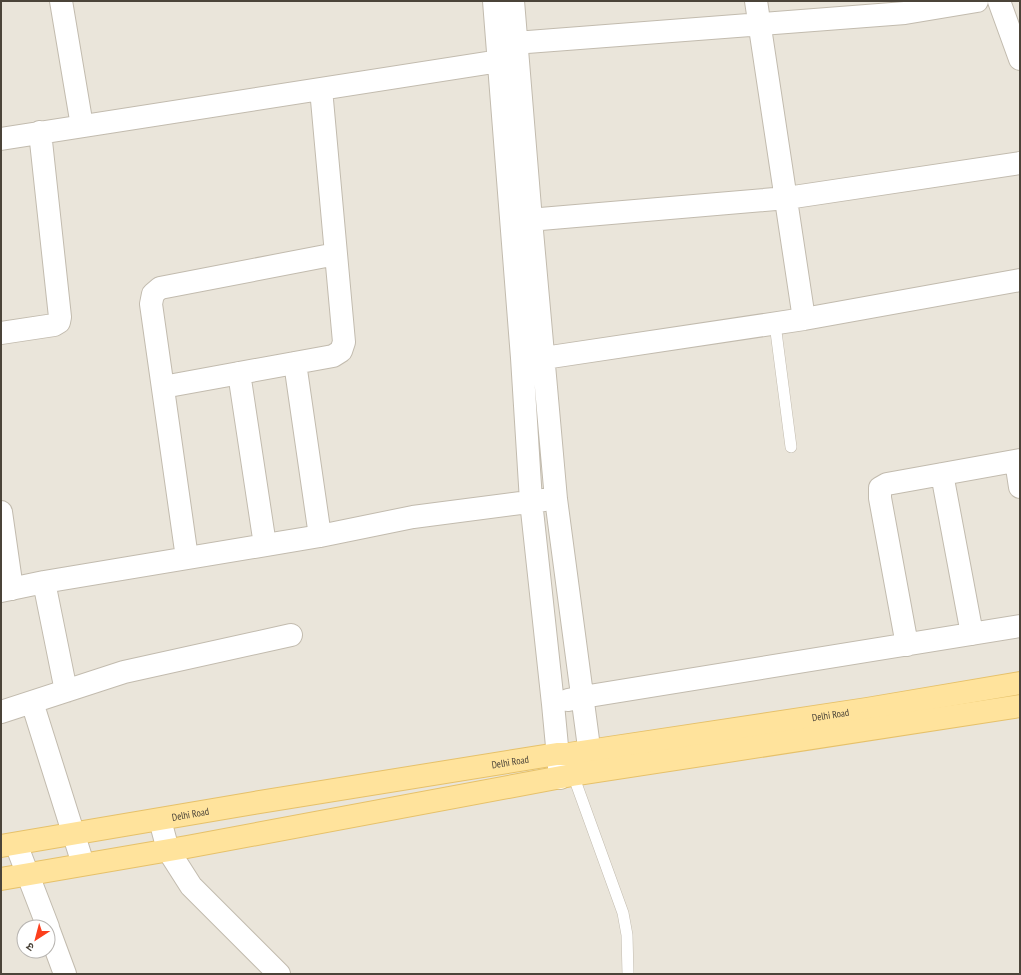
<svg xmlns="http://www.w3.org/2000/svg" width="1021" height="975" font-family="'PT Sans Narrow','Noto Sans Devanagari',sans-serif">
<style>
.residential{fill:#eae5da;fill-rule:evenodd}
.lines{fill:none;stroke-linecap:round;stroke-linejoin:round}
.lane-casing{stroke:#c2bbae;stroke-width:12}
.street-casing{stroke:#c2bbae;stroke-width:24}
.primary-casing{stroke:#e6c16a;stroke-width:24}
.lane{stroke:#fff;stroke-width:11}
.street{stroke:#fff;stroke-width:22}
.primary{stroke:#ffe39c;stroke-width:22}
.labels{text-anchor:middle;stroke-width:3;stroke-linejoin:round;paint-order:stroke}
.street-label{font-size:10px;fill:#4b4439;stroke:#fff}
</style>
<rect width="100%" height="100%" fill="#f6f3ec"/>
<!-- residential -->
<path class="residential" d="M1,1H1020V974H1ZM24,927H48V951H24Z"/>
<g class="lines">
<!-- lane casing -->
<g class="lane-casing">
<path id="lane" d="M775,324L791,447
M572,772L623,913L627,935L628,974"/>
</g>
<!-- street casing -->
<g class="street-casing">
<path id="street" d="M61,1L82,126
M494,1L522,358L531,501L553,704L560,778
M513,1L531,220L556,499L592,770
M756,1L804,319
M999,1L1020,59
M502,44L905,13L977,1
M1,139L513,59
M517,221L787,198L1020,163
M1,333L54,325L59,322L60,317L40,132
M529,358H544L804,319L1020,280
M295,363L320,536
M239,373L265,545
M163,387L333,356L341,351L344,342L321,89
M1016,461L1020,487
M942,474L972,634
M1,512L12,589
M187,558L151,304L153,294L160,288L336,254
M44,582L66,691
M1,591L44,582L320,536L413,517L544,500
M907,645L880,498V488L887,484L1020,460
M568,700L583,697L1020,626
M32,702L83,864
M1,712L124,672L291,635
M160,820L168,850L191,886L279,974
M16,844L48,927
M48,928L65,974"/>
</g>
<!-- primary casing -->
<g class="primary-casing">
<g id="primary">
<path id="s1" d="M1,846L254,803L557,754H569L867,709L1020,683"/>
<path d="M1,879L187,847L572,775L1020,706"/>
</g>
</g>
<!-- lane -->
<use href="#lane" class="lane"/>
<!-- street -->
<use href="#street" class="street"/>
<!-- primary -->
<use href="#primary" class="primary"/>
</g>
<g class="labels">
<!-- street labels -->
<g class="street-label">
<text dy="4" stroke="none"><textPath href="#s1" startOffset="840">Delhi Road</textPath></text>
<text dy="4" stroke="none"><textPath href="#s1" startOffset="516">Delhi Road</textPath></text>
<text dy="4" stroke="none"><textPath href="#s1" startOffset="192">Delhi Road</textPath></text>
</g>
</g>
<!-- border -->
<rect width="1021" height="975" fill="none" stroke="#4b4439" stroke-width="4"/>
<!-- north arrow -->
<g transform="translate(36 939) rotate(216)"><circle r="19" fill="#ffffff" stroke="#b7b4b0"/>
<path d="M0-3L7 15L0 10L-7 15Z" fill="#fc3f1d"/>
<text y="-6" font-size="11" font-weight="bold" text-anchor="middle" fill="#4b4439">उ</text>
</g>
</svg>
